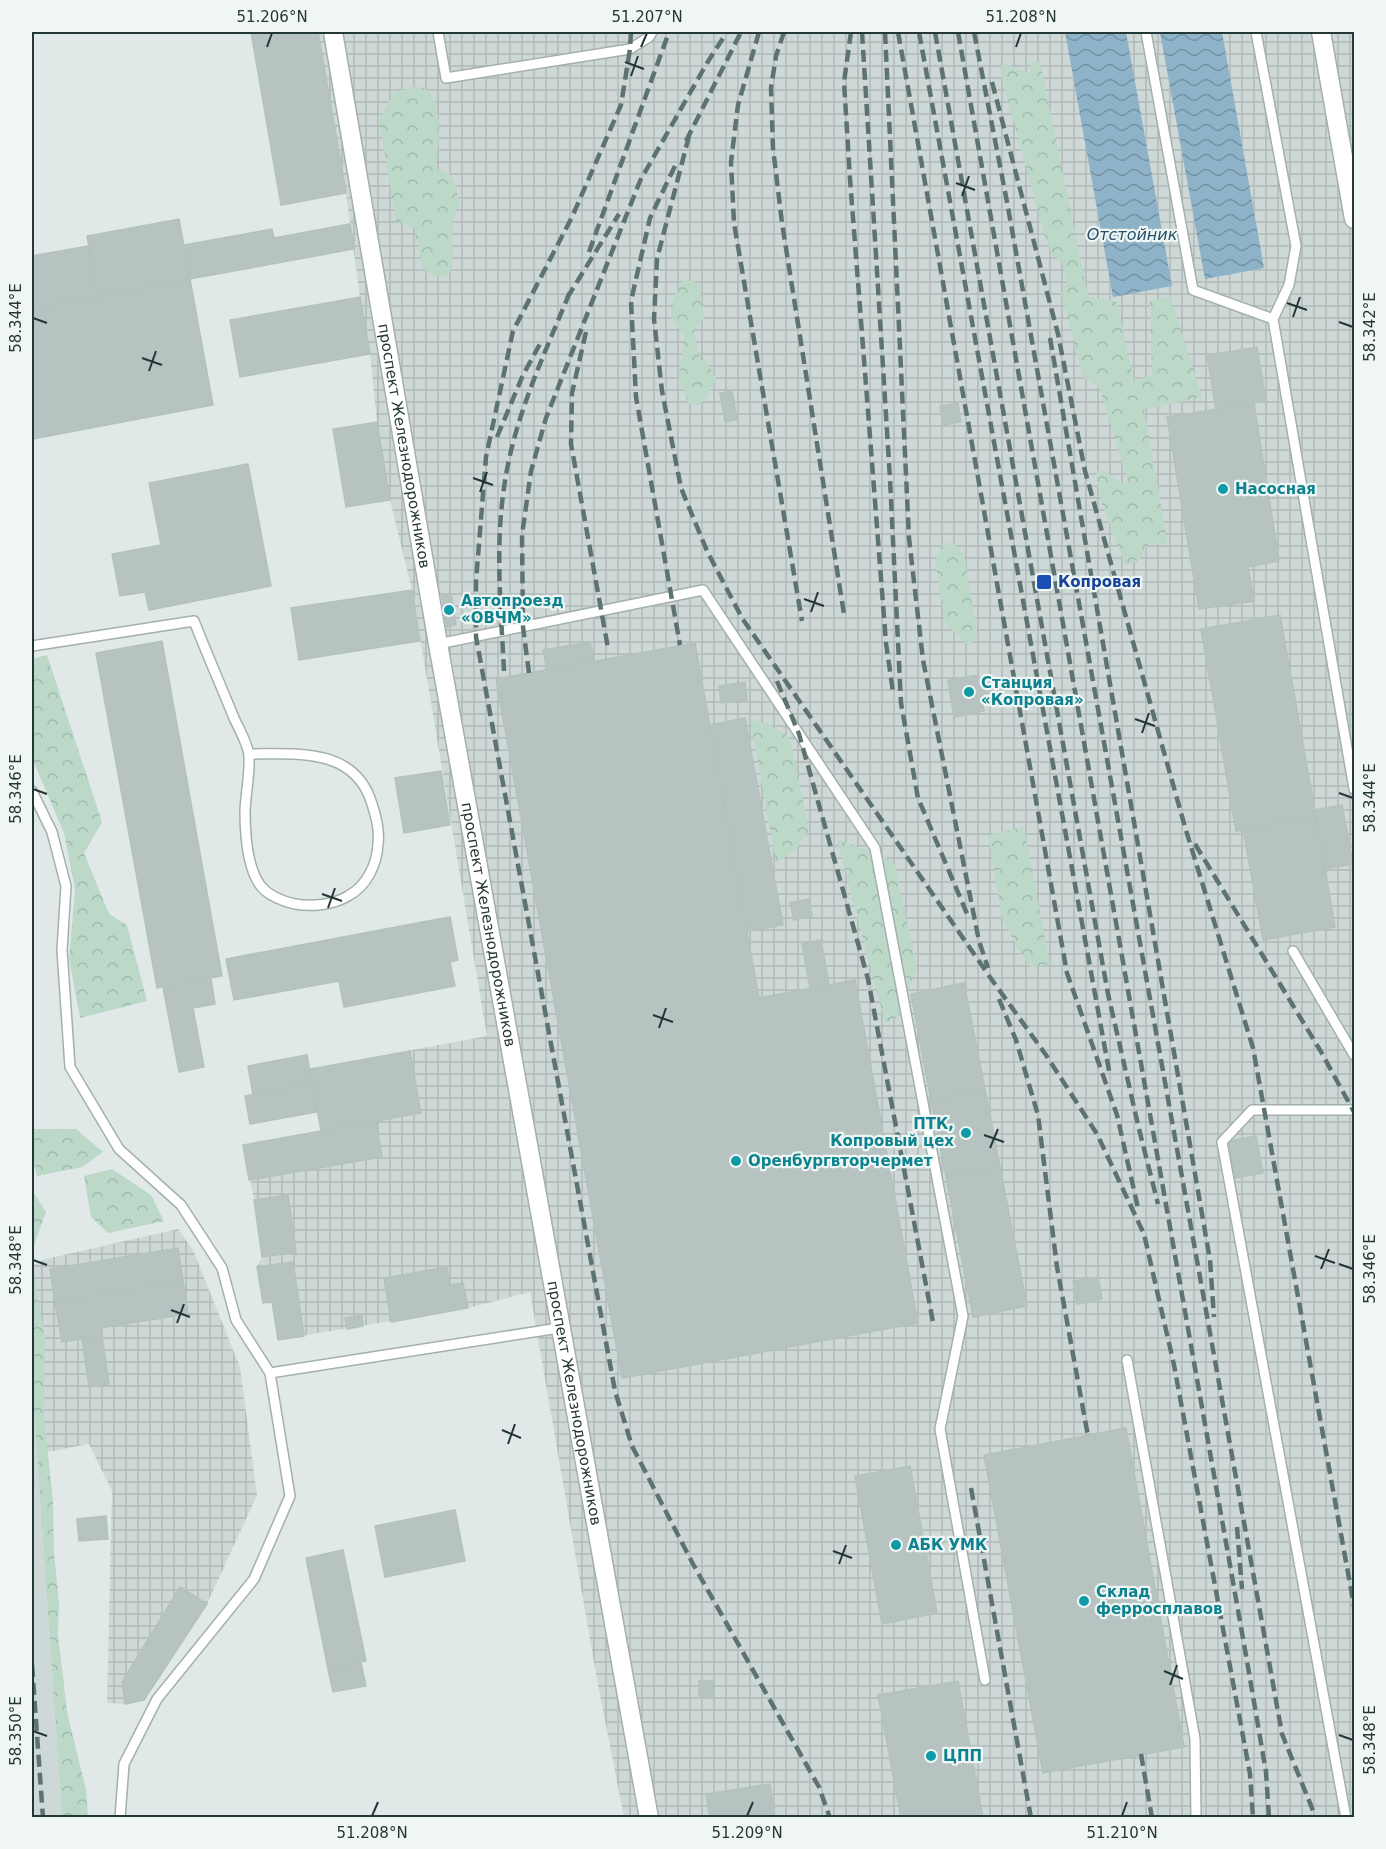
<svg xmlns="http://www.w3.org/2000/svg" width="1386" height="1849" font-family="'DejaVu Sans',sans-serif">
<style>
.built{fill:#ced8d6}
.industrial{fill:url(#industrial-grid)}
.forest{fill:url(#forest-crowns)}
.water{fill:url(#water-waves)}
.building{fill:#b6c3c0;stroke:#b3c2bf;stroke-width:1.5}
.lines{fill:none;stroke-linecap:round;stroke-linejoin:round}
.service-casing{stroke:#a4b0ae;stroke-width:12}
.minor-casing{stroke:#a4b0ae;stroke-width:21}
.service{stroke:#fff;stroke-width:9}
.minor{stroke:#fff;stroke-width:18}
.rail{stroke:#5d7372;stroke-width:4.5;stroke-dasharray:12 6;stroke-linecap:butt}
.ticks{fill:none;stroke:#233736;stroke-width:2}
.culture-dot{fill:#0f9aa8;stroke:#f0f6f4;stroke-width:2}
.transit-dot{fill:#1a4fb4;stroke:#f0f6f4;stroke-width:2}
.labels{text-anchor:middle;stroke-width:4.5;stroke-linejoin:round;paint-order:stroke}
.street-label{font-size:15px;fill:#233736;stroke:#f0f6f4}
.culture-label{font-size:15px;font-weight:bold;fill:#0d838f;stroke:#f0f6f4;text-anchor:start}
.transit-label{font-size:15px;font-weight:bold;fill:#164399;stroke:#f0f6f4;text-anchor:start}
.water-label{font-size:16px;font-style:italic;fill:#25506b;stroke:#f0f6f4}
.neatline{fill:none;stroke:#233736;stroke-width:2}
.ticks-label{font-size:15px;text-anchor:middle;fill:#233736}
</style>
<defs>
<pattern id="industrial-grid" width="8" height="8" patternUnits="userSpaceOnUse" patternTransform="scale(1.5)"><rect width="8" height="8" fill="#ced8d6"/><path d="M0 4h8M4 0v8" fill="none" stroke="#b1bab8"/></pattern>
<pattern id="forest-crowns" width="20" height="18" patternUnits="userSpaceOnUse" patternTransform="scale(1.5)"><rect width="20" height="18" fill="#bbd8c9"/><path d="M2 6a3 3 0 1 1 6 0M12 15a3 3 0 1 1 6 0" fill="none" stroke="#a0baad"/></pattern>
<pattern id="water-waves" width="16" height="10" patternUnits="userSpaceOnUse" patternTransform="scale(1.5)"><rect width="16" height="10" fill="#8eb2c8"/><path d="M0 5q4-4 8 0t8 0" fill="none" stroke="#7492a3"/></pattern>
</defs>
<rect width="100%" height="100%" fill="#e0e9e7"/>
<!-- built -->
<path class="built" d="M32,1381L37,1454L62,1817H32Z"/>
<!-- industrial -->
<path class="industrial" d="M318,32H1354V1817H624L597,1680L530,1292L468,1308L278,1340L272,1302L263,1303L257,1267L262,1257L254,1200L243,1145L321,1131L310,1069L487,1036L412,590L390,500L377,422L370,354L360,297L346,193Z
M178,1229L193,1250L240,1367L257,1495L207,1604L144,1700L125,1704L107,1703L112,1491L89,1444L37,1454L32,1381V1266L46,1259Z"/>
<!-- forest -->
<path class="forest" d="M1002,62L1030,74V63L1040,62L1088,296L1117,302L1134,381L1152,375L1150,301L1170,296L1202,397L1144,410L1168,544L1149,543L1139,560L1125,565L1102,504L1095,471H1105L1122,483L1128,481L1099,387L1083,377L1061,293L1067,283L1062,262L1052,255L1044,234L1001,75Z
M415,86C419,87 425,88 428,91C444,107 438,148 436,168L449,173L456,185L459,202L453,221L452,267L448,276L438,278L423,269L414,228L396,221L379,121L393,93Z
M684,279L693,281L700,286L704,318L694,330L699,356L708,363L716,378L707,397L698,405L688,404L684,390L678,382L684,335C663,313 670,303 684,279Z
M953,542L964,555L978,637L968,645L945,623L935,561L942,545Z
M47,655L102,822L84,853L109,914L127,925L147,1001L80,1018L69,959L75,889L64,833L32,758V659Z
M750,719L768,724L790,737L809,830L794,852L776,863Z
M1024,827L1050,965L1031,967L1019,951L1002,918L988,835Z
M837,839L884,856L895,865L917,968L897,1018L885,1023Z
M32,1129H76L103,1152L82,1167L37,1176L32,1156Z
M112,1169L151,1195L164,1221L108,1233L91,1217L84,1176Z
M32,1194L36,1196L46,1212L32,1251Z
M32,1264L45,1338L44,1417L53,1501L54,1553L59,1603L58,1635L67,1712L86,1790L88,1817H62L32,1381Z"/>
<!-- water -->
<path class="water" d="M1065,32H1126L1172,286L1113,297Z
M1160,32H1222L1264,268L1205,279Z"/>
<!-- building -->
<path class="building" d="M251,32H318L346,193L281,205Z
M179,219L190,279L98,297L87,236Z
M350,224L354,249L190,279L184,245L272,229L274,238Z
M88,246L98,297L32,309V256Z
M190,279L213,405L32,439V309Z
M360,297L370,354L240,377L230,320Z
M1257,347L1266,401L1216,410L1207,355Z
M732,391L737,420L725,422L720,393Z
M958,403L961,422L943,425L940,406Z
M1254,403L1279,561L1248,567L1254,601L1199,609L1167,417Z
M377,422L390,500L346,507L333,429Z
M248,464L271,586L149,610L145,592L120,596L112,554L161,545L149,483Z
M412,590L420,641L299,660L291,608Z
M451,594L456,625L447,627L442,596Z
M1280,615L1316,816L1236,831L1201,629Z
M162,641L222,976L157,988L96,653Z
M590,642L594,661L547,670L543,650Z
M695,643L759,998L855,980L918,1323L622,1378L496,679Z
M978,675L979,682L986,686L989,699L983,704L984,711L954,717L948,680Z
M745,682L747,700L721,703L719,686Z
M745,718L783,925L747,931L710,725Z
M441,771L450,825L404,833L395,778Z
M1342,805L1353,864L1325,869L1314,810Z
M1316,816L1335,927L1263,940L1243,829Z
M809,899L812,916L794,920L790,903Z
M450,917L458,960L450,962L455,986L344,1007L339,981L234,1000L226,959Z
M821,940L829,985L810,988L802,944Z
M211,978L215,1004L193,1008L204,1067L179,1072L163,987Z
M964,983L985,1089L931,1100L911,994Z
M410,1051L421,1113L321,1131L310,1069Z
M307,1055L312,1084L253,1095L248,1066Z
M312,1084L317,1112L250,1124L245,1096Z
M985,1089L1000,1167L946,1177L931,1100Z
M376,1121L382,1157L249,1180L243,1145Z
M1256,1136L1263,1173L1235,1178L1228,1141Z
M1000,1167L1027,1306L973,1317L946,1177Z
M288,1195L296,1252L262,1257L254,1200Z
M178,1248L183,1281L55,1302L50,1269Z
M293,1262L304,1336L278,1340L272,1302L263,1303L257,1267Z
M447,1267L450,1285L463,1283L468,1308L391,1322L384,1278Z
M1098,1277L1102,1299L1077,1304L1073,1281Z
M183,1281L188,1314L100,1328L102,1336L62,1342L55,1302Z
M362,1315L363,1326L347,1329L345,1318Z
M102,1336L109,1384L89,1387L82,1339Z
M1126,1428L1184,1747L1043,1773L984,1455Z
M910,1466L937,1613L882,1624L855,1476Z
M455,1510L465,1561L385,1577L375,1526Z
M106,1516L108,1539L79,1541L77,1519Z
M343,1550L366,1661L328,1669L306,1558Z
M180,1587L207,1604L144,1700L125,1704L122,1682Z
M361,1663L366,1686L333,1692L328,1669Z
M699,1681H713V1696H699Z
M958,1681L983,1818H901L878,1695Z
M770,1784L775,1818H710L706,1794Z"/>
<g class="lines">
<!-- service casing -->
<g class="service-casing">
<path id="service" d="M438,32L446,78L630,49L649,37L652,32
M1146,32L1193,290L1273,319
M1256,32L1296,246L1289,285L1273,319L1354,789
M438,644L703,590L875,848L963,1316L940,1429L985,1680
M32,646L194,621C207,654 221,686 234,718C239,729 248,744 249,756C250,773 246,792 245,810C245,831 247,867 260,885C267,895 284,902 295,904C312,907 333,905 348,896C367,886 377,864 378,844C380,830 376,816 372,804C355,747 297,754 249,754
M32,791L52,832L66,886L62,950L70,1067L119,1149L181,1205L222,1268L236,1320L270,1373L290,1496L254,1579L157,1699L124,1764L120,1818
M1293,951L1354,1055
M1127,1360L1195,1739L1196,1818
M270,1373L559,1328
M1346,1818L1222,1142L1252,1110H1354"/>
</g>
<!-- minor casing -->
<g class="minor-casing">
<g id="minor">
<path id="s1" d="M333,32L438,644L649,1818"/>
<path d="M1321,32L1354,219"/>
</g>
</g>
<!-- service -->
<use href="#service" class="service"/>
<!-- minor -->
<use href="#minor" class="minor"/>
<!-- rail -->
<path class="rail" d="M631,32L630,49L621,105L572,217L513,331L486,457L476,581V637L615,1391L632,1446L693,1564L819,1787L830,1818
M759,32L738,105L731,162L734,223L802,621
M784,32L776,56L771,88L773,148L782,223L844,614
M851,32L844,82L850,179L886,643L893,692
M862,32L890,479L901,703L918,798L968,916
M885,32L909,538L923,660L979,941L988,968
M898,32L1067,973L1117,1115L1138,1208
M919,32L1110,1076
M935,32L1108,994L1139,1129L1158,1204
M958,32L1247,1661L1266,1772L1269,1818
M974,32L1007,202L1282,1734L1316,1818
M992,82L1058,334L1085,471L1185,827L1253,1048L1354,1606
M689,136L657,259L654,319L662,391L681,488L707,551L742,618L992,980L1046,1055L1097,1134L1144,1234L1174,1365L1250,1774L1253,1818
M686,141L741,32
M675,166L650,218L631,301L636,397L680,645
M589,252L669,32
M567,298L619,214
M586,332L572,393L571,444L608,648
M1050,338L1210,1260L1214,1317
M497,437L523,375L541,342
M504,671C501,610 495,548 504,488C513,420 544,355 570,292
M529,673L523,627L522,535L531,471L546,418L640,181L707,63L727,32
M777,681L799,734L868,979L933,1322
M1195,844L1320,1050L1354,1112
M999,999L1016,1040L1038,1115L1057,1267L1088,1436
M971,1488L1031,1818
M1237,1527L1242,1589
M32,1665L43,1818
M1141,1754L1152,1818"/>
</g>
<!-- ticks -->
<path class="ticks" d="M267,47L272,33M641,47L647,33M1016,47L1021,33M625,62L644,69M631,76L638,56M956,183L975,190M962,196L969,176M1287,303L1307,310M1293,317L1300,297M33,318L47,323M1339,322L1353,327M142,358L162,365M149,371L156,351M473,478L493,485M480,492L487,472M804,599L824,606M811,612L818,592M1135,719L1155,726M1142,733L1149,713M33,789L47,794M1339,793L1353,798M322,894L342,901M328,908L335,888M653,1015L673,1022M659,1028L666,1008M984,1135L1004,1142M990,1148L998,1129M1315,1256L1335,1263M33,1260L47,1265M1339,1264L1353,1269M1321,1269L1329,1249M171,1310L190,1317M177,1323L184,1304M502,1430L521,1438M508,1444L515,1424M833,1551L852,1558M839,1564L846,1545M1164,1671L1183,1679M1170,1685L1177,1665M33,1731L47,1736M1339,1735L1353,1740M372,1816L378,1802M747,1816L753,1802M1122,1816L1127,1802"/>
<!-- markers -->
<g class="culture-dot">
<circle cx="1223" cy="489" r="6"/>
<circle cx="449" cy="610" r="6"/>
<circle cx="969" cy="692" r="6"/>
<circle cx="966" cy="1133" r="6"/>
<circle cx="736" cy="1161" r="6"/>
<circle cx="896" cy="1545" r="6"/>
<circle cx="1084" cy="1601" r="6"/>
<circle cx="931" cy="1756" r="6"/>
</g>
<rect class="transit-dot" x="1036" y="574" width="16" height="16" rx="3"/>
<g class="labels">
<!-- street labels -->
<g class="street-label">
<text dy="5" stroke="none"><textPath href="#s1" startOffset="420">проспект Железнодорожников</textPath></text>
<text dy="5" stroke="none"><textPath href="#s1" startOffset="906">проспект Железнодорожников</textPath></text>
<text dy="5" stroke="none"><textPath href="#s1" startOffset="1392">проспект Железнодорожников</textPath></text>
</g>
<!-- culture labels -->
<g class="culture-label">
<text x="1235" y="494">Насосная</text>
<text x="461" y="606">Автопроезд<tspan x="461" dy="17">«ОВЧМ»</tspan></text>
<text x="981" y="688">Станция<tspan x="981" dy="17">«Копровая»</tspan></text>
<text x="954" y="1129" text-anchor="end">ПТК,<tspan x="954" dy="17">Копровый цех</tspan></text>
<text x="748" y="1166">Оренбургвторчермет</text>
<text x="908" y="1550">АБК УМК</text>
<text x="1096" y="1597">Склад<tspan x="1096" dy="17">ферросплавов</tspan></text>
<text x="943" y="1761">ЦПП</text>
</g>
<!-- transit labels -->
<g class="transit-label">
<text x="1058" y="587">Копровая</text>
</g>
<!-- water labels -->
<g class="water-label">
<text x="1132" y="240">Отстойник</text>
</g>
</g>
<!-- border -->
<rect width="1386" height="1849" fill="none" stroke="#f0f6f4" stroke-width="66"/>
<rect x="33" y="33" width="1320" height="1783" class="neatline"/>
<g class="ticks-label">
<text x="272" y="22">51.206°N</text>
<text x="647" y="22">51.207°N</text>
<text x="1021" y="22">51.208°N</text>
<text transform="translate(16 318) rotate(-90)" y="5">58.344°E</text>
<text transform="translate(1370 327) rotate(-90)" y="5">58.342°E</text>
<text transform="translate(16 789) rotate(-90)" y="5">58.346°E</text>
<text transform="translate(1370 798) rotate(-90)" y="5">58.344°E</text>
<text transform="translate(16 1260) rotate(-90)" y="5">58.348°E</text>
<text transform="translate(1370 1269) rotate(-90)" y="5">58.346°E</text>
<text transform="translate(16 1731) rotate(-90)" y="5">58.350°E</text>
<text transform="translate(1370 1740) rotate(-90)" y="5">58.348°E</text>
<text x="372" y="1838">51.208°N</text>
<text x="747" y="1838">51.209°N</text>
<text x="1122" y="1838">51.210°N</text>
</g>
</svg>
